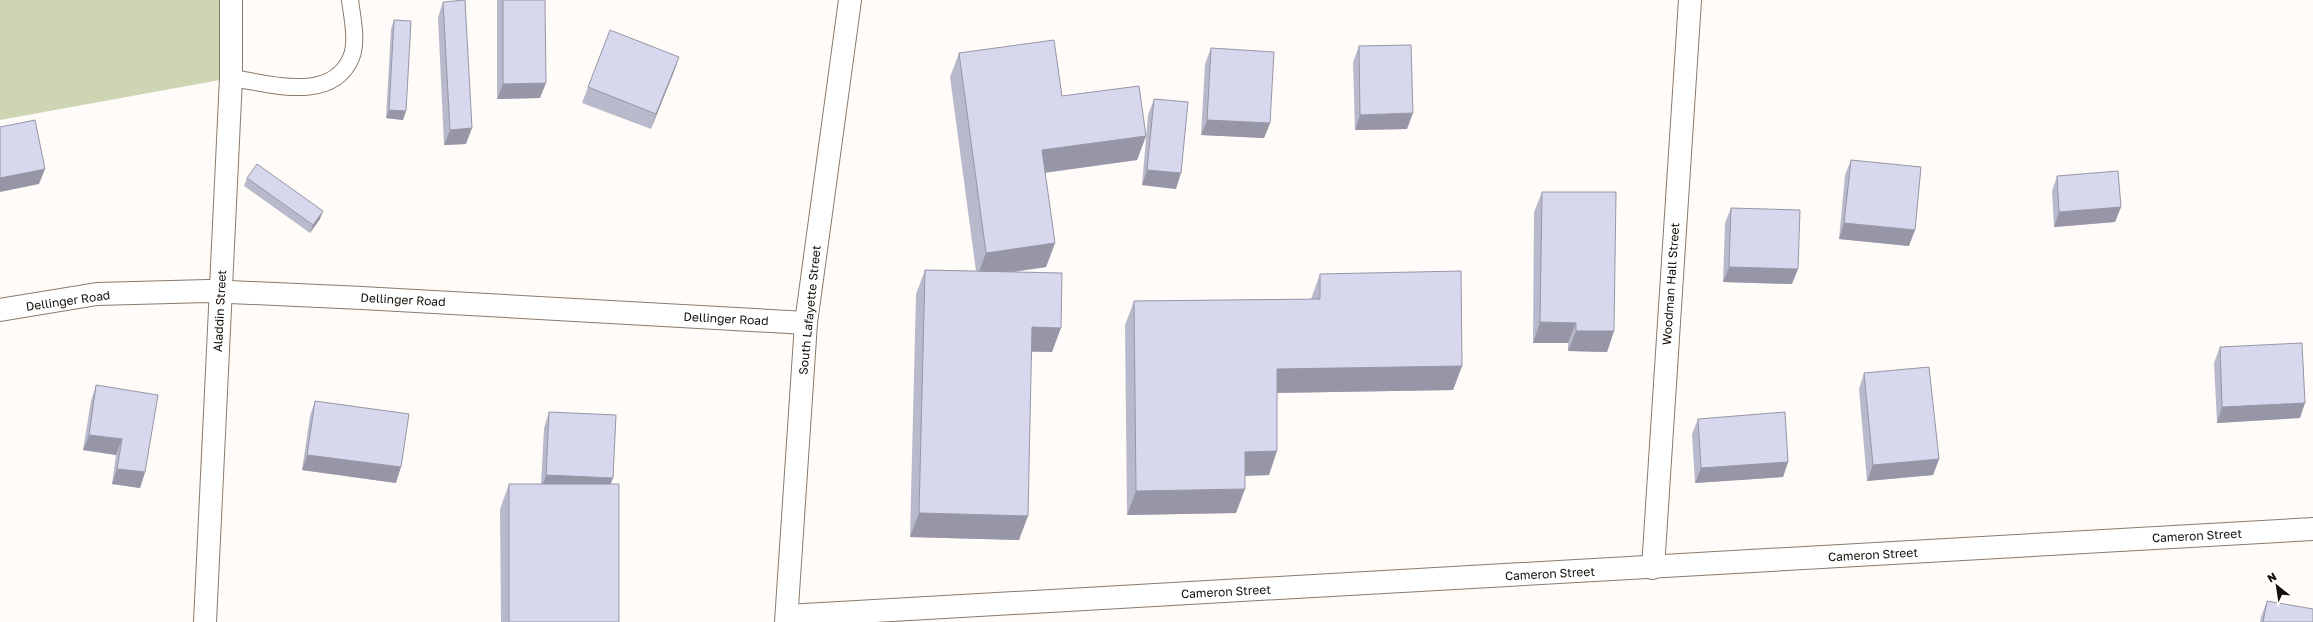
<svg xmlns="http://www.w3.org/2000/svg" width="2313" height="622" font-family="'Golos Text',sans-serif">
<style>
.green{fill:#cdd5b2}
.lines{fill:none;stroke-linecap:round;stroke-linejoin:round}
.service-casing{stroke:#89796b;stroke-width:18}
.minor-casing{stroke:#89796b;stroke-width:24}
.tertiary-casing{stroke:#89796b;stroke-width:24}
.primary-casing{stroke:#89796b;stroke-width:24}
.service{stroke:#fff;stroke-width:16}
.minor{stroke:#fff;stroke-width:22}
.tertiary{stroke:#fff;stroke-width:22}
.primary{stroke:#fff;stroke-width:22}
.wall{fill:#b9b9cc}
.shaded-wall{fill:#9696a6}
.building{fill:#d7d7ed;stroke:#9696a6}
.labels{text-anchor:middle;stroke-width:3.5;stroke-linejoin:round;paint-order:stroke}
.street-label{font-size:12px;fill:#140e08;stroke:#fff}
</style>
<rect width="100%" height="100%" fill="#fffbf8"/>
<!-- green -->
<path class="green" d="M0,0H231V78L0,120Z"/>
<g class="lines">
<!-- service casing -->
<g class="service-casing">
<path id="service" d="M231,78C269,83 331,104 351,58C358,41 352,17 350,0"/>
</g>
<!-- minor casing -->
<g class="minor-casing">
<path id="minor" d="M1653,568L1690,0
M787,616L2313,529
M205,622L231,78V0"/>
</g>
<!-- tertiary casing -->
<g class="tertiary-casing">
<path id="tertiary" d="M0,310L97,294L208,291L362,298L806,323"/>
</g>
<!-- primary casing -->
<g class="primary-casing">
<path id="primary" d="M786,622L806,323L850,0"/>
</g>
<!-- service -->
<use href="#service" class="service"/>
<!-- minor -->
<use href="#minor" class="minor"/>
<!-- tertiary -->
<use href="#tertiary" class="tertiary"/>
<!-- primary -->
<use href="#primary" class="primary"/>
</g>
<!-- wall -->
<path class="wall" d="M497,0H545L540,98L497,99Z
M443,2L466,144L444,145L438,17Z
M394,20L406,111L403,120L386,118L391,29Z
M1359,46L1407,129L1355,130L1353,62Z
M1211,48L1270,123L1264,138L1201,135L1205,64Z
M959,53L1062,96L1146,136L1137,160L1045,173L1055,243L1046,267L1013,272L1052,352H1032L1019,540L910,537L916,294L925,270L976,271L950,77Z
M679,57L651,129L582,103L588,87Z
M1154,99L1176,189L1142,185L1148,115Z
M1851,160L1909,246L1839,239L1845,175Z
M2057,176L2121,207L2115,222L2054,227L2052,191Z
M247,178L320,219L310,233L244,186Z
M1542,192L1614,331L1607,352L1568,351V343H1533L1534,212Z
M1731,208L1792,284L1723,282L1725,223Z
M1320,274L1462,366L1453,390L1277,393L1269,475L1245,476L1236,513L1127,515L1125,325L1134,301L1311,299Z
M2220,347L2300,418L2217,423L2214,363Z
M1864,373L1939,459L1933,475L1867,481L1859,389Z
M96,385L145,472L140,488L112,484L116,455L83,450L91,401Z
M315,401L396,483L302,470L310,416Z
M549,412L611,484L619,622H501L500,509L509,484H541L544,428Z
M1698,419L1788,462L1783,477L1695,483L1692,434Z
M2267,601L2313,622H2260L2261,617Z"/>
<!-- shaded-wall -->
<path class="shaded-wall" d="M679,57L674,72L651,129L656,114Z
M546,83L540,98L497,99L503,84Z
M389,110L406,111L403,120L386,118Z
M1413,113L1407,129L1355,130L1360,115Z
M1207,120L1270,123L1264,138L1201,135Z
M472,128L466,144L444,145L450,130Z
M1146,136L1137,160L1034,174L1042,150Z
M45,169L39,184L0,192V178Z
M1147,170L1181,173L1176,189L1142,185Z
M2121,207L2115,222L2054,227L2059,212Z
M323,211L320,219L310,233L313,225Z
M1844,223L1915,230L1909,246L1839,239Z
M1055,243L1046,267L977,277L986,253Z
M1729,267L1798,269L1792,284L1723,282Z
M1540,322L1576,323L1568,343H1533Z
M1032,327L1061,328L1052,352L1024,351Z
M1576,331H1614L1607,352L1568,351Z
M1462,366L1453,390L1268,393L1277,369Z
M2305,403L2300,418L2217,423L2222,407Z
M89,435L122,439L116,455L83,450Z
M1277,451L1269,475L1236,476L1245,452Z
M307,455L401,467L396,483L302,470Z
M1939,459L1933,475L1867,481L1873,465Z
M1788,462L1783,477L1695,483L1701,468Z
M117,469L145,472L140,488L112,484Z
M546,475L613,478L607,493L541,490Z
M1245,489L1236,513L1127,515L1136,491Z
M919,513L1028,516L1019,540L910,537Z"/>
<!-- building -->
<path class="building" d="M465,0L472,128L450,130L443,2Z
M503,0H545L546,83L503,84Z
M394,20L411,21L406,111L389,110Z
M610,30L679,57L656,114L588,87Z
M1054,40L1062,96L1139,86L1146,136L1042,150L1055,243L986,253L959,53Z
M1411,45L1413,113L1360,115L1359,46Z
M1211,48L1274,52L1270,123L1207,120Z
M1154,99L1188,102L1181,173L1147,170Z
M35,120L45,169L0,178V127Z
M1851,160L1921,167L1915,230L1844,223Z
M257,164L323,211L313,225L247,178Z
M2118,171L2121,207L2059,212L2057,176Z
M1542,192H1616L1614,331H1576V323L1540,322Z
M1731,208L1800,210L1798,269L1729,267Z
M925,270L1062,273L1061,328L1032,327L1028,516L919,513Z
M1461,271L1462,366L1277,369V451L1245,452V489L1136,491L1134,301L1320,299V274Z
M2302,343L2305,403L2222,407L2220,347Z
M1929,367L1939,459L1873,465L1864,373Z
M96,385L158,395L145,472L117,469L122,439L89,435Z
M315,401L409,414L401,467L307,455Z
M549,412L616,415L613,478L546,475Z
M1785,412L1788,462L1701,468L1698,419Z
M509,484H619V622H509Z
M2267,601L2313,609V622H2263Z"/>
<g class="labels">
<!-- street labels -->
<g class="street-label">
<text transform="translate(1671 284) rotate(-86)" y="4">Woodman Hall Street</text>
<text transform="translate(403 300) rotate(3)" y="4">Dellinger Road</text>
<text transform="translate(68 301) rotate(-8)" y="4">Dellinger Road</text>
<text transform="translate(810 310) rotate(-84)" y="4">South Lafayette Street</text>
<text transform="translate(220 311) rotate(-87)" y="4">Aladdin Street</text>
<text transform="translate(726 319) rotate(3)" y="4">Dellinger Road</text>
<text transform="translate(2197 536) rotate(-3)" y="4">Cameron Street</text>
<text transform="translate(1873 555) rotate(-3)" y="4">Cameron Street</text>
<text transform="translate(1550 574) rotate(-3)" y="4">Cameron Street</text>
<text transform="translate(1226 592) rotate(-3)" y="4">Cameron Street</text>
</g>
</g>
<!-- north arrow -->
<g transform="translate(2277 586) rotate(330)" stroke="#ffffff" stroke-width="3" paint-order="stroke">
<path d="M0-3L7 15L0 10L-7 15Z" fill="#140e08"/>
<text y="-6" font-size="11" font-weight="bold" text-anchor="middle" fill="#140e08">N</text>
</g>
</svg>
